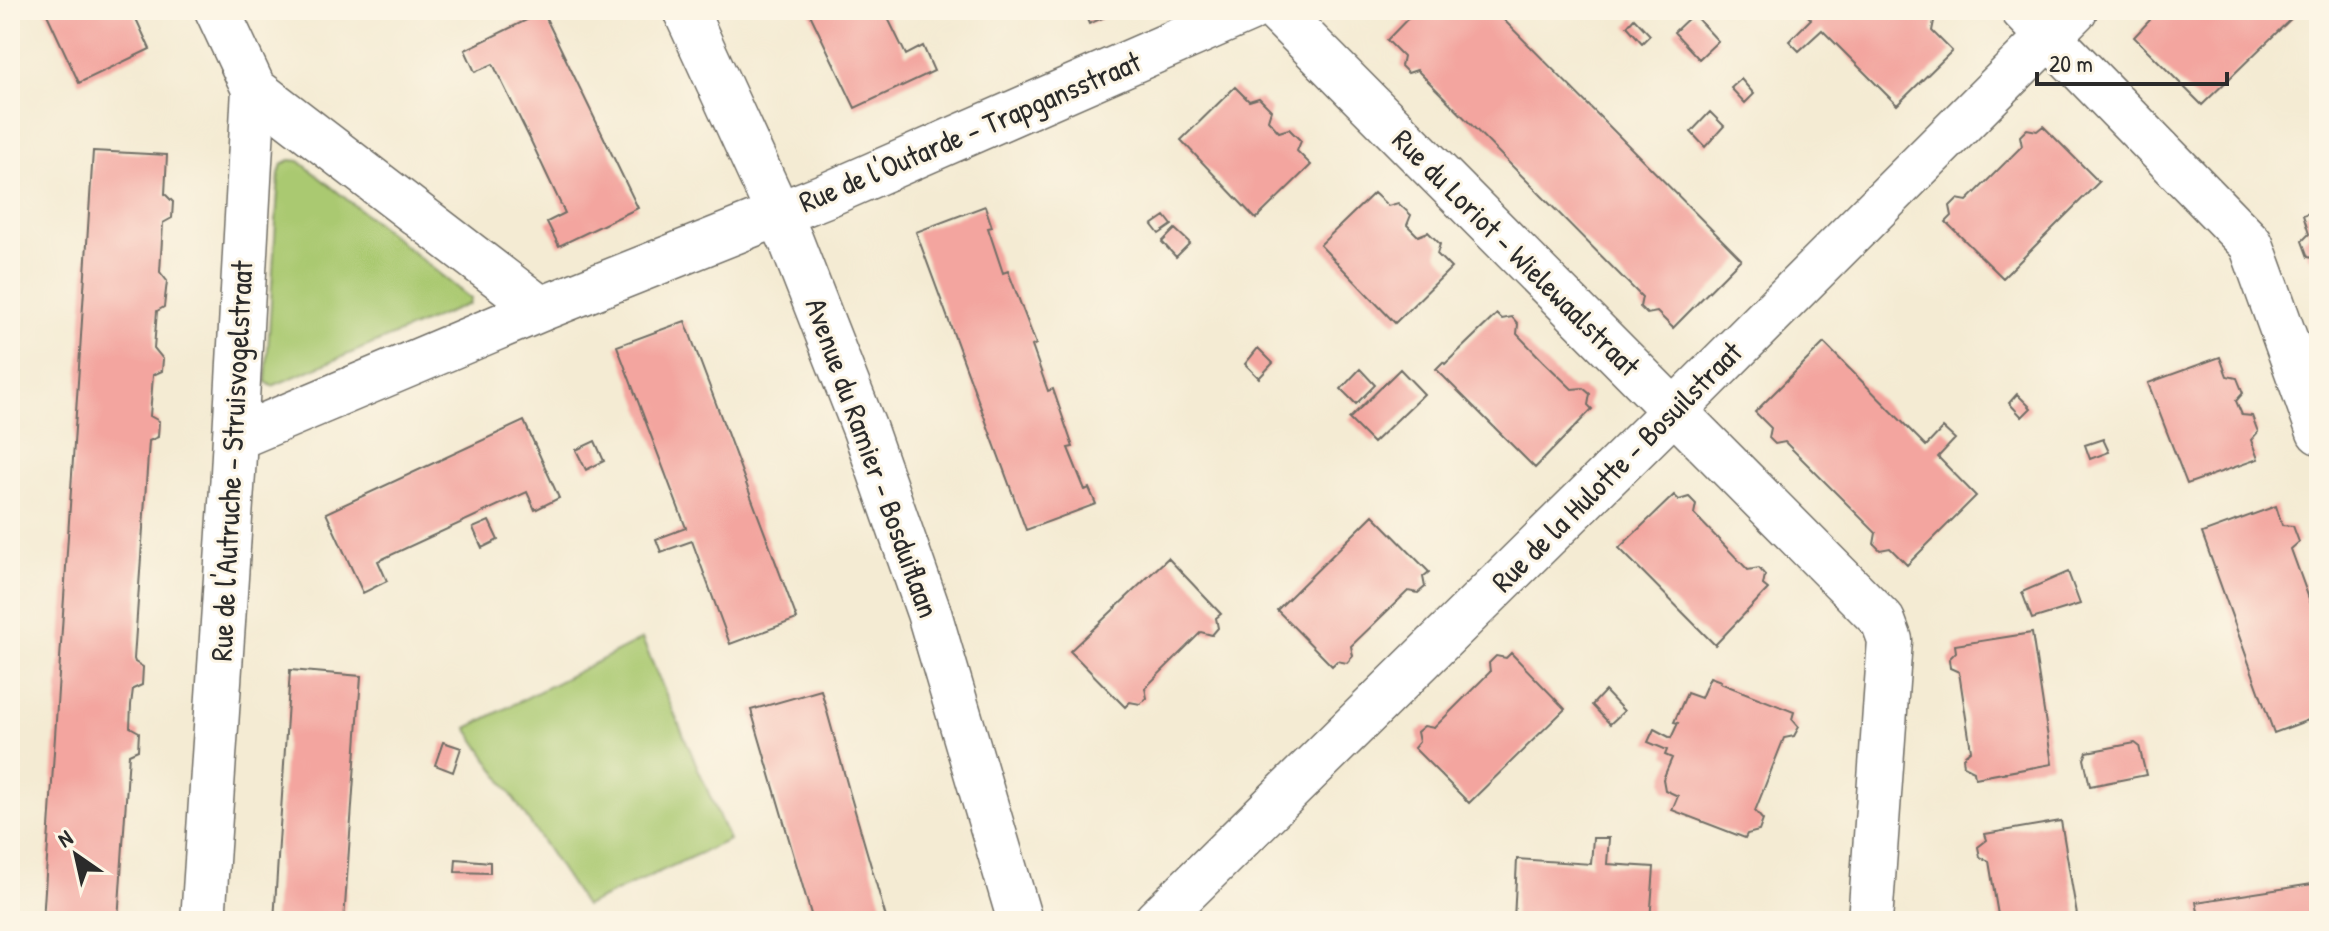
<svg xmlns="http://www.w3.org/2000/svg" width="2329" height="931" font-family="'Patrick Hand',sans-serif">
<style>
.green{fill:#aac971;stroke:#6a7a4e;stroke-width:2}
.building{fill:#f3a59f}
.lines{fill:none;stroke-linecap:round;stroke-linejoin:round}
.street-casing{stroke:#716e66;stroke-width:47}
.street{stroke:#fff;stroke-width:44}
.labels{text-anchor:middle;stroke-width:6;stroke-linejoin:round;paint-order:stroke}
.street-label{font-size:30px;fill:#2b2b2b;stroke:#fcf5e5}
</style>
<rect width="100%" height="100%" fill="#fcf5e5"/>
<filter id="ink" filterUnits="userSpaceOnUse"><feTurbulence type="fractalNoise" baseFrequency=".0125" numOctaves="2"/><feDisplacementMap in="SourceGraphic" scale="16" xChannelSelector="R" yChannelSelector="G"/><feConvolveMatrix kernelMatrix="1 2 1 2 8 2 1 2 1" color-interpolation-filters="sRGB"/></filter>
<filter id="wash" filterUnits="userSpaceOnUse"><feTurbulence type="fractalNoise" baseFrequency=".006" numOctaves="4" result="noise"/><feDisplacementMap in="SourceGraphic" scale="32" xChannelSelector="R" yChannelSelector="G"/><feGaussianBlur stdDeviation="1.8" result="paint"/><feColorMatrix in="noise" values="0 0 0 0 0 0 0 0 0 0 0 0 0 0 0 0 0 1.4 0 .05"/><feComposite in="paint" operator="in"/></filter>
<g filter="url(#wash)">
<rect width="100%" height="100%" fill="#f4ebd3"/>
<!-- green -->
<path class="green" d="M290,160L299,161L471,299L469,304L272,386L266,382L279,174L282,164Z
M642,639L729,840L585,906L467,728Z"/>
<g id="blocks">
<!-- building -->
<path class="building" d="M45,10H132L150,49L79,83Z
M808,10H884L906,55L923,46L934,71L855,108Z
M1083,10H1121L1089,24Z
M1416,10H1494L1741,259L1673,328L1657,312L1647,314L1640,307L1642,297L1417,70L1408,73L1401,66L1403,56L1387,40Z
M1802,10H1911L1917,16L1927,14L1934,21L1932,31L1952,51L1897,105L1822,30L1799,51L1789,41L1811,19Z
M2148,10H2300L2202,105L2134,37L2150,20Z
M543,12L638,208L559,246L547,222L565,213L530,139L493,64L475,72L465,50Z
M1693,14L1718,41L1699,59L1674,32Z
M1634,18L1650,35L1642,43L1627,26Z
M1741,79L1754,94L1745,103L1731,88Z
M1235,87L1249,101L1259,98L1271,110L1268,120L1279,132L1289,129L1301,141L1297,151L1311,165L1256,219L1181,140Z
M1710,112L1724,126L1705,147L1691,132Z
M2043,126L2099,182L2003,278L1946,222L1952,216L1950,206L1957,199L1967,201L2022,146L2020,136L2027,129L2037,131Z
M93,151L167,155L165,194L173,202L172,218L163,223L160,272L167,281L164,307L157,311L154,348L163,359L162,371L153,375L150,416L159,421L158,437L149,441L134,659L135,662L143,667L142,685L133,689L131,705L130,727L139,732L138,750L129,754L118,921H43Z
M1374,193L1388,206L1398,203L1411,215L1407,225L1418,236L1428,232L1440,244L1437,254L1451,268L1395,323L1320,245Z
M985,206L992,227L988,228L1003,273L1008,271L1036,344L1032,346L1048,391L1053,389L1073,447L1068,448L1085,490L1089,488L1096,504L1026,530L916,232Z
M2319,209V259L2308,257L2302,241L2309,234L2303,215Z
M1165,216L1172,225L1159,234L1152,225Z
M1175,229L1190,243L1176,257L1162,242Z
M1497,314L1502,319L1512,317L1518,324L1517,334L1543,361L1572,389L1583,388L1590,394L1588,405L1592,409L1535,468L1436,369L1443,362L1445,364Z
M685,321L797,619L730,644L692,541L661,552L656,539L686,528L617,346Z
M1824,343L1926,446L1943,428L1955,439L1938,457L1976,496L1907,565L1890,548L1880,550L1874,544L1876,533L1785,442L1775,444L1769,438L1771,428L1755,412Z
M1258,348L1273,363L1259,378L1245,364Z
M2220,357L2227,376L2237,378L2243,393L2236,401L2242,415L2252,416L2258,432L2251,440L2258,459L2187,484L2148,383Z
M1360,369L1375,385L1356,404L1341,389Z
M1400,369L1424,394L1373,443L1349,419Z
M2017,394L2031,408L2022,417L2009,403Z
M524,421L559,498L535,510L527,492L378,561L387,581L363,593L326,513Z
M2103,439L2109,452L2090,459L2085,445Z
M595,441L604,461L586,470L576,450Z
M1674,495L1679,500L1689,497L1696,504L1694,514L1748,570L1759,568L1765,575L1763,585L1768,589L1715,645L1619,548Z
M2276,506L2282,525L2293,526L2299,542L2291,549L2319,626V716L2274,733L2202,533Z
M1373,515L1429,572L1423,577L1425,587L1418,593L1408,591L1351,646L1353,656L1347,663L1337,661L1332,666L1277,610Z
M489,521L498,540L482,548L473,528Z
M1168,558L1221,614L1216,618L1218,628L1212,635L1201,632L1145,688L1147,698L1140,704L1130,702L1125,707L1070,651Z
M2068,572L2080,604L2032,619L2022,592Z
M2032,633L2052,764L1975,778L1974,771L1964,766L1963,757L1971,750L1959,672L1950,668L1949,659L1956,652L1955,645Z
M1511,653L1565,709L1469,803L1414,748L1419,742L1417,732L1424,726L1434,728L1490,672L1489,663L1496,656L1506,658Z
M290,670L361,676L344,921H274Z
M1710,677L1721,681L1720,683L1794,712L1792,719L1799,727L1794,736L1784,738L1755,811L1763,820L1759,831L1747,834L1745,838L1672,810L1678,796L1665,790L1663,779L1672,758L1665,755L1667,750L1648,742L1654,729L1671,738L1678,723L1674,722L1687,693L1701,698Z
M821,690L850,794L887,921H813L751,710Z
M1605,691L1624,711L1610,724L1592,705Z
M443,742L461,748L453,772L435,765Z
M2135,743L2139,746L2146,775L2090,786L2084,759L2087,752Z
M2061,821L2078,921H1999L1989,861L1980,857L1978,847L1987,840L1985,834Z
M1593,838H1609L1607,864L1654,867L1650,921H1514L1517,859L1591,864Z
M456,859L490,862V873L455,872Z
M2319,883V921H2200L2196,902Z"/>
</g>
</g>
<g filter="url(#ink)">
<use href="#blocks" fill-opacity="0" stroke="#716e66" stroke-width="2"/>
<g class="lines">
<!-- street casing -->
<g class="street-casing">
<path id="street" d="M685,10L791,241L865,430L929,613L1020,921
M1276,10L1883,621L1890,640L1870,921
M2023,10L2251,244L2319,432
M254,89L541,309
M235,438L541,309L829,194L1249,10
M203,921L233,473L254,89L217,10
M1156,921L1694,391L2075,10"/>
</g>
<!-- street -->
<use href="#street" class="street"/>
</g>
</g>
<g class="labels">
<!-- street labels -->
<g class="street-label">
<text transform="translate(970 132) rotate(-23)" y="10">Rue de l'Outarde - Trapgansstraat</text>
<text transform="translate(1516 253) rotate(45)" y="10">Rue du Loriot - Wielewaalstraat</text>
<text transform="translate(872 458) rotate(70)" y="10">Avenue du Ramier - Bosduiflaan</text>
<text transform="translate(232 461) rotate(-87)" y="10">Rue de l'Autruche - Struisvogelstraat</text>
<text transform="translate(1617 467) rotate(-45)" y="10">Rue de la Hulotte - Bosuilstraat</text>
</g>
</g>
<!-- margin -->
<rect width="2329" height="931" fill="none" stroke="#fcf5e5" stroke-width="40"/>
<!-- north arrow -->
<g transform="translate(76 855) rotate(326)" stroke="#fcf5e5" stroke-width="6" paint-order="stroke">
<path d="M0-6L14 30L0 20L-14 30Z" fill="#2b2b2b"/>
<text y="-12" font-size="22" font-weight="bold" text-anchor="middle" fill="#2b2b2b">N</text>
</g>
<!-- scale -->
<path d="M2037 72v12h190v-12" fill="none" stroke="#2b2b2b" stroke-width="4"/>
<text x="2049" y="72" font-size="24" fill="#2b2b2b" stroke="#fcf5e5" stroke-width="6" paint-order="stroke">20 m</text>
</svg>
